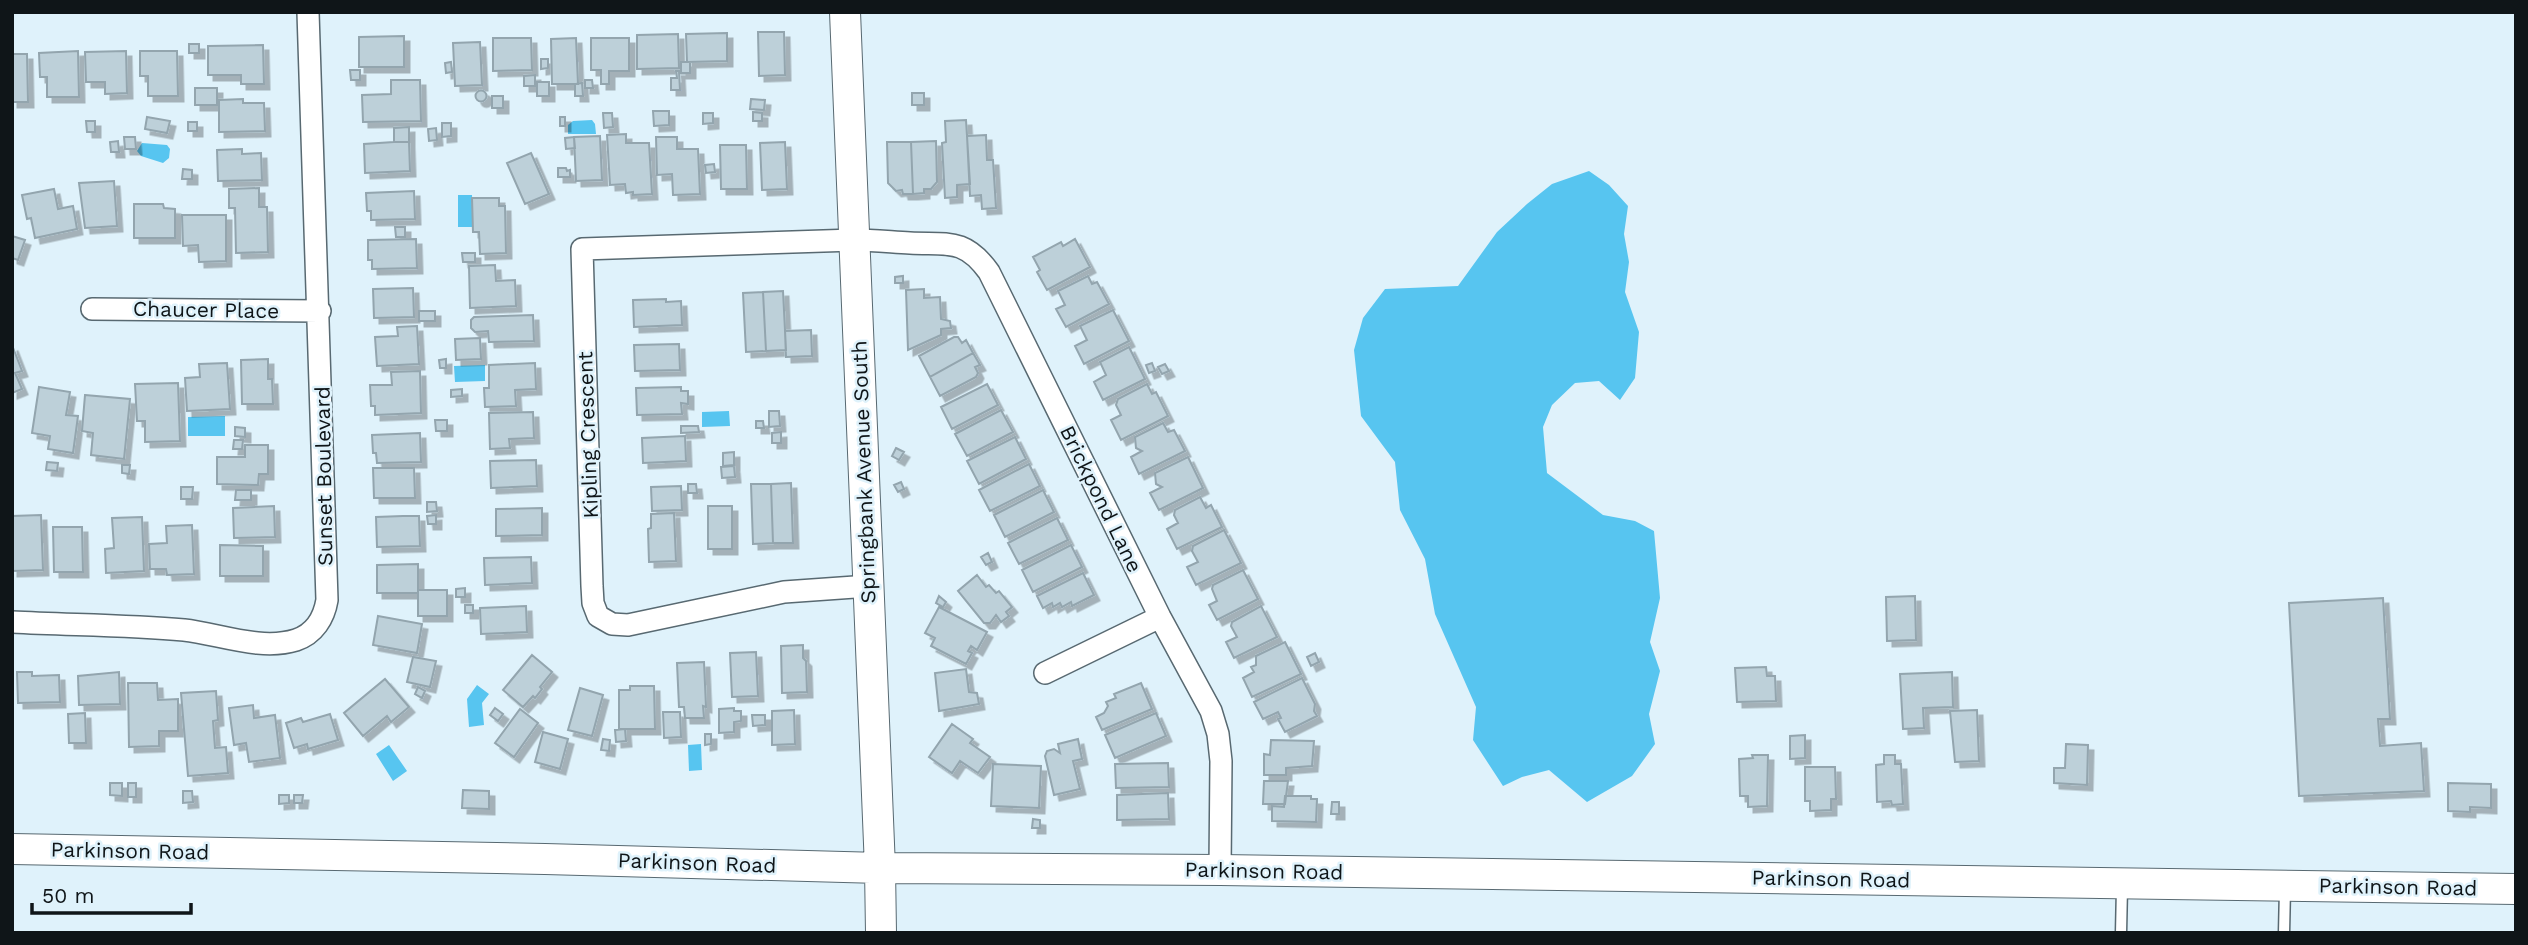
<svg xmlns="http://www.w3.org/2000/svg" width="2528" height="945" font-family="'Work Sans',sans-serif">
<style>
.water{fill:#57c5f0}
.building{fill:#bdd0d9;stroke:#93a5ae;stroke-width:2;filter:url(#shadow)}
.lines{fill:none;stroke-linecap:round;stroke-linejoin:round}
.lane-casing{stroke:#586971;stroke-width:13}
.street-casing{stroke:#586971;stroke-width:24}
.secondary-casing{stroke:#586971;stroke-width:32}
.lane{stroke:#fff;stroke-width:10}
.street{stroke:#fff;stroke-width:21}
.secondary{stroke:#fff;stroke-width:30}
.labels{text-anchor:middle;stroke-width:5;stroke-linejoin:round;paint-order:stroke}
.street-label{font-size:21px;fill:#0f1518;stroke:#dff2fb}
</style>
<defs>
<filter id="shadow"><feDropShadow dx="5.5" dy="5.5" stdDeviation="0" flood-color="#0004"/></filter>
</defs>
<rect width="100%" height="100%" fill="#dff2fb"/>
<!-- water -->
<path class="water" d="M592,120L595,124L596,134H568V125L573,121Z
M142,143L167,145L170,149L169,158L163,163L141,156L137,151Z
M1589,171L1609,185L1628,206L1624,234L1629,262L1625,292L1639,332L1635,378L1620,400L1599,381L1575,383L1552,405L1543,427L1547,473L1603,515L1635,521L1654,531L1660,598L1650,642L1660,671L1649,714L1655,744L1632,776L1587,802L1549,770L1522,777L1503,786L1473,740L1476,707L1435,614L1425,559L1400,510L1395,462L1361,416L1354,350L1363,318L1385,289L1458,286L1497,232L1527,204L1552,184Z
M458,195H472L473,227H458Z
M485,365V381L455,382L454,366Z
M729,411L730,426L702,427V412Z
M225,416V436H188V417Z
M477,685L489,694L482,703L484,725L469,727L467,699Z
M701,744L702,770L689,771L688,745Z
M389,745L407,771L393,781L376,754Z"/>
<!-- building -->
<path class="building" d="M758,32H784L785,75L759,76Z
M727,33V61L687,62L686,34Z
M678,34L679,68L637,69V35Z
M404,36V67H359V37Z
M493,38H531L532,70L493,71Z
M576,38L578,84H552L551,39Z
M591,38H629V71H609V84H601V70H591Z
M480,42L482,85L455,86L453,43Z
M189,44H199V53H189Z
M263,45L264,84H241V75H208V46Z
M78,51L79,97H47V77H40L39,53Z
M126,51L127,93L105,94V82H86L85,52Z
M140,51H177L178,96H148V76H140Z
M12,54H27L28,102H12Z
M541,59H548V68L541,69Z
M451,62L452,72L446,73L445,63Z
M681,62H690V73H681Z
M350,70H360V80H351Z
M676,71H679L680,90H671V78H677Z
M535,75V86H524V76Z
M391,80H420L421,121L363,122L362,95L391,94Z
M585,80H592L593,88H585Z
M537,82H549V96H537Z
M582,83L583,96H575V84Z
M195,88H217V105H195Z
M475.5 96a5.5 5.5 0 1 1 11 0a5.5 5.5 0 1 1-11 0Z
M912,93H924V105H912Z
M492,96H503V108H492Z
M243,99V103H264L265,131L219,132V100Z
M751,99L765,100L764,110L750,109Z
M653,111H669V125L654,126Z
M753,112L762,113V121H753Z
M603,113H612L613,127L604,128Z
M703,113H713V123L703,124Z
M147,117L170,121L167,133L145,129Z
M560,117H565V126H560Z
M966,120L970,184L957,185V197L945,198L942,143L946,142L945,121Z
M86,121H95V132H87Z
M188,122H197V131H188Z
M442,123H451V136L442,137Z
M409,127V142H394V128Z
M436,128L437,140L429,141L428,129Z
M626,134V143H649L652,194L633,195V192L626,193L625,184L610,185L607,135Z
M986,135L987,160H993L996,208L982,209L981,195L970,196L967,136Z
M600,136L602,180L576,181L574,137Z
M124,137H135L136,149H125Z
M574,137L575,148L566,149L565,138Z
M656,137H677V149H698L700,194L673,195L672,174L657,175Z
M118,141L119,152H111L110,142Z
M936,141L937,182L931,189H924V193L913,194L911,142Z
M394,142H409L410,171L365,173L364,144Z
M785,142L787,189L762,190L760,143Z
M887,142H911L913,194H903L902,190L896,191L888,183Z
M720,145H746L747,189H721Z
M242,149V154L261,153L262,180L218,181L217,150Z
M531,153L549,194L525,204L507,163Z
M714,164L715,172L706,173L705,165Z
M558,168H566L567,171L570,170V177H558Z
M183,169L192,170V179H182Z
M114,181L117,226L85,228L79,183Z
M259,188V207H267L268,252L236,253L235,208H229V189Z
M54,189L58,209L73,206L77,229L35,238L31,218L27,219L22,195Z
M414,191L415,219L371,220V211H367L366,193Z
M472,198H499V206H505L506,253L480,254L479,232H473Z
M134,204H163L164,208L175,209V238H134Z
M182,215H226V261L199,262L198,245L183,246Z
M395,227H405V237H396Z
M12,236L25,240L18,260L12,258Z
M416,239L417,268L372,269V260H368V240Z
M1075,239L1090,267L1047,290L1037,272L1040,270L1033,257L1061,242L1063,246Z
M462,253H475V262H463Z
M495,265L496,281L515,280L516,306L470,308L469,266Z
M903,276V283H895V277Z
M1088,276L1092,284L1097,282L1109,304L1066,327L1056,309L1065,305L1058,291Z
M413,288L414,317L374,318L373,289Z
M924,289V298L940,297L941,319L950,321L951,328L941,329V335L908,350L906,290Z
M783,291L786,350L766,351L763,292Z
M763,292L766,351L746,352L743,293Z
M666,299V302L681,301L682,325L634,327L633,300Z
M1113,310L1129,341L1084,364L1075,346L1087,340L1080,326Z
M419,311H435V321H419Z
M533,315L534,341L489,342L488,331L475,332L471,328V320L474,317Z
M417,326L419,364L377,366L375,337L398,336L397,327Z
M811,330L812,356L786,357L785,331Z
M954,337H958L962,343L966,340L973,353L930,377L919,356Z
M480,338L481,359L456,360L455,339Z
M679,344L680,370L635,371L634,345Z
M12,345L22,371L15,373L22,389L12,393Z
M1129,347L1145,379L1103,400L1094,382L1106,375L1100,362Z
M973,353L980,365L975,367L978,373L976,377L940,396L930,377Z
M268,359V379H272L273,404H242L241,360Z
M446,359V368H440L439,360Z
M227,363L230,409L187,411L185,378L200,377L199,364Z
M535,363L536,389L515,390L516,406L485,407L484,388H489V365Z
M1152,363L1155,371L1149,373L1146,365Z
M1165,364L1169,371L1162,374L1158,367Z
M420,371L421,413L375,415V406H371L370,385H392L391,372Z
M178,383L180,441L145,442V421H137L135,384Z
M987,384L998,405L952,429L941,407Z
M1147,384L1152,394L1156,392L1168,416L1121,440L1111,420L1121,415L1116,405L1118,399Z
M39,387L70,392L66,415L78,416L73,453L48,449L50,436L32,433Z
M681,387V391H688V404L681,403L682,414L637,415L636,388Z
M462,389V396L451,397V390Z
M85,395L130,399L124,459L91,455L93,433L82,431Z
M1001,410L1013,432L967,456L955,434Z
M769,411H779L780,426L769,427Z
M533,412L534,438L509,439L510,448L490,449L489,413Z
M435,420H447V431H436Z
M756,421H763L764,428H756Z
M1163,423L1168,432L1174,430L1185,451L1139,474L1131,457L1142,451L1136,448L1135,437Z
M681,426H698L699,432L681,433Z
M235,427L245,428V437L235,436Z
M781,432V443H772V433Z
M420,433L421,462L377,463L376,453H373L372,435Z
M685,436L686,461L643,463L642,438Z
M1015,437L1026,459L979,484L967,461Z
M234,440H243L242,449H233Z
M245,445H268V474H259L258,485L217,484V457H245Z
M896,448L904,452L899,460L892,456Z
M734,452V465L723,466V453Z
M1188,457L1203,488L1159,510L1150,493L1162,487L1156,484L1155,473Z
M536,460L537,486L491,488L490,461Z
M47,462L58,463L57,471L46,470Z
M1029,464L1040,486L990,511L979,490Z
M122,465H130L129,474L122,473Z
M734,466L735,477L722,478L721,467Z
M373,468H414L415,498H374Z
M901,482L904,489L898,492L894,485Z
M791,483L793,543H773L771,484Z
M688,484H696L697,493H688Z
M751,484H771L773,543L753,544Z
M681,486L682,510L652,511L651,487Z
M181,487H193L192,499H181Z
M236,490H251V500H235Z
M1043,490L1054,512L1005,537L994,515Z
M1200,497L1206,508L1211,505L1222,527L1177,549L1167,529L1178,523L1174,515L1175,510Z
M427,502H436L437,511L427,512Z
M274,506L275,537L234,538L233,508Z
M708,506H732V549H708Z
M542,508V535L496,536V509Z
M674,513L676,561L649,562L648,529L651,528V514Z
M41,515L43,570L12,571V516Z
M436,515V524H428L427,516Z
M403,516H419L420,546L377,547L376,517Z
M142,517L144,571L106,573L105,549L114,548L112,518Z
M1057,518L1068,540L1019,564L1008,543Z
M192,525L194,574L167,575L166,569H150L149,544L167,543L166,526Z
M53,527H82L83,572H54Z
M1224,530L1241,563L1196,585L1187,567L1198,562L1192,551L1193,546Z
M220,545L263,546V576H220Z
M1071,545L1082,567L1033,592L1022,570Z
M988,553L992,562L986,565L981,557Z
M531,557L532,583L485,585L484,558Z
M418,564V593H377V565Z
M1243,570L1258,599L1217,620L1209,605L1217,601L1212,589L1213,585Z
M1083,573L1094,595L1072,606L1071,602L1062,607L1060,603L1053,607L1052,603L1043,608L1037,596Z
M977,575L986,587L989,585L996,593L999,591L1012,607L1006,612L1009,616L1001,622L996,615L990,623H984L958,591Z
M465,588V597H456V589Z
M418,590H447V616H418Z
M939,596L946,602L943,607L936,603Z
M1915,596L1916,640L1887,641L1886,597Z
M2383,598L2390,719H2378L2380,746L2421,743L2424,791L2299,796L2289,603Z
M465,605H473V613H465Z
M526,606L527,632L481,634L480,608Z
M1261,606L1277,637L1234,658L1226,642L1237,637L1231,626L1232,622Z
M939,607L987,632L977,650L971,646L968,651L972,653L966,664L931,646L935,638L925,633Z
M378,616L422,624L417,653L373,645Z
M1285,642L1301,674L1252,697L1243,678L1254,672L1251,667L1256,665V656Z
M803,645V658L806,661L807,692L782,693L781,646Z
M756,652L758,696L732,697L730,653Z
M1315,653L1319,662L1311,666L1307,657Z
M532,655L552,672L540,687L542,689L535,698L533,696L523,707L503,690Z
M413,657L436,661L430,687L407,682Z
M704,662L706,707L703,706L704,718H685L684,707H679L677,663Z
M1766,667L1767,676H1775L1776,701L1737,702L1735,668Z
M966,669L969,692L977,693L979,704L939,711L935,673Z
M17,672H32V676L59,675L60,702L18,703Z
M119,672L120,704L79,705L78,676Z
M1952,672L1953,707L1923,708L1924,728L1903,729L1900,674Z
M1302,678L1315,704L1314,711L1317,716L1285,732L1278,719L1281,718L1278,712L1263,719L1254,702Z
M385,679L409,707L391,722L387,716L363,736L344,713Z
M128,683H157L158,700L178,699V731H159V746L129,747Z
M1141,683L1152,709L1102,730L1096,717L1104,713L1108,706L1106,702L1116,698L1114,694Z
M630,686H654L655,729H619V690H630Z
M418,687L425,691L422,698L415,694Z
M580,688L603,695L592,736L568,730Z
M216,691L218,720L213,721L215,748L226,747L228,773L188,776L181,693Z
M253,705L254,718L275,715L280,758L249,762L246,743L234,745L229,708Z
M495,708L503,714L498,721L490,715Z
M734,708V711H741V721L734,722V732L719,733V709Z
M520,709L538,723L514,757L495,743Z
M794,710L795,744L772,745V711Z
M1977,710L1979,761L1955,762L1950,711Z
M663,712H680L681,737L664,738Z
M85,713L86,743H69L68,714Z
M1156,713L1166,736L1115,758L1105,735Z
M330,714L338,740L308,749L307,744L294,748L286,723L301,718L303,722Z
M752,715H765V725L753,726Z
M952,724L973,739L970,743L990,757L978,773L960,761L952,773L929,757Z
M625,729L626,741L616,742L615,730Z
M543,732L568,739L560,769L535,762Z
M705,734H711V744L705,745Z
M1805,735V758L1790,759V736Z
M603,739L610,740L609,751L601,750Z
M1078,739L1082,759L1073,761L1080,789L1054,795L1045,756L1047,751L1054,749L1060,753L1058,744Z
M1271,740L1314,741L1312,766L1286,768V775H1264V754L1270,755Z
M2066,744L2088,745L2087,785L2054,783V768H2065Z
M1752,755H1768L1767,806L1748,807V796H1740L1739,759L1753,758Z
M1884,755H1895V764H1901L1903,804L1892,805L1891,801L1877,802L1876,765L1884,764Z
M1168,763L1169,787L1116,788L1115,764Z
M993,764L1041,766L1039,808L991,806Z
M1805,767H1835L1836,799H1831V810L1810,811V801H1805Z
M1264,781H1288L1285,804H1263Z
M110,783H122V796L110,795Z
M128,783H136V797H128Z
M2448,783L2491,784V808L2470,807V812L2448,811Z
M463,790L489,791V809L462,808Z
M183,791H192L193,802L183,803Z
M1168,793L1169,819L1117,820V795Z
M279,795H289V803L279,804Z
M294,795H303L302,803H294Z
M1285,796H1311V799H1317L1316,822L1272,821V806L1284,807Z
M1332,802H1339V814H1331Z
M1033,819L1040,820V828H1032Z"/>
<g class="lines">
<!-- lane casing -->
<g class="lane-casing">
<path id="lane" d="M2121,933L2122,887
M2284,933L2285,888"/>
</g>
<!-- street casing -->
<g class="street-casing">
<path id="street" d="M92,309L320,311
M869,586L784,592L628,625L612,624L598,616L593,603L592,586L582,249L854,240C873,240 891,242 910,243C946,245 964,237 989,272L1160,617L1211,711L1218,734L1221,761L1220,870
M12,622C70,625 127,625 184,630C219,634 261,651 296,640C314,634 324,618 327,600L308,12
M1045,673L1160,617"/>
</g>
<!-- secondary casing -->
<g class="secondary-casing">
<path id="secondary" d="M845,12L880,868L881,933
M12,849L545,859L880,868L1220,870L2516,889"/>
</g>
<!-- lane -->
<use href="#lane" class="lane"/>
<!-- street -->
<use href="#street" class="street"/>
<!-- secondary -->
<use href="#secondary" class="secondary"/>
</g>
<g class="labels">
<!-- street labels -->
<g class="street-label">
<text transform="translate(206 310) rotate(1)" y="7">Chaucer Place</text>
<text transform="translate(588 435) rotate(-92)" y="7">Kipling Crescent</text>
<text transform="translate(864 472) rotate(-92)" y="7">Springbank Avenue South</text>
<text transform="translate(324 476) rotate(-91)" y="7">Sunset Boulevard</text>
<text transform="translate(1101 499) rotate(64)" y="7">Brickpond Lane</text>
<text transform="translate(130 851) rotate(1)" y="7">Parkinson Road</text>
<text transform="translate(697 863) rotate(2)" y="7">Parkinson Road</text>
<text transform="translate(1264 871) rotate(1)" y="7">Parkinson Road</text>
<text transform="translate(1831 879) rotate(1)" y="7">Parkinson Road</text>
<text transform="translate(2398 887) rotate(1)" y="7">Parkinson Road</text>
</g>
</g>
<!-- border -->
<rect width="2528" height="945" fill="none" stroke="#0f1518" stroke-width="28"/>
<!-- scale -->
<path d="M32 903v10h159v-10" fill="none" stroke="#0f1518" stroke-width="3.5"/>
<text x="42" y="903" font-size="21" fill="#0f1518" stroke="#dff2fb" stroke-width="5" paint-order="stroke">50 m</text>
</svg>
